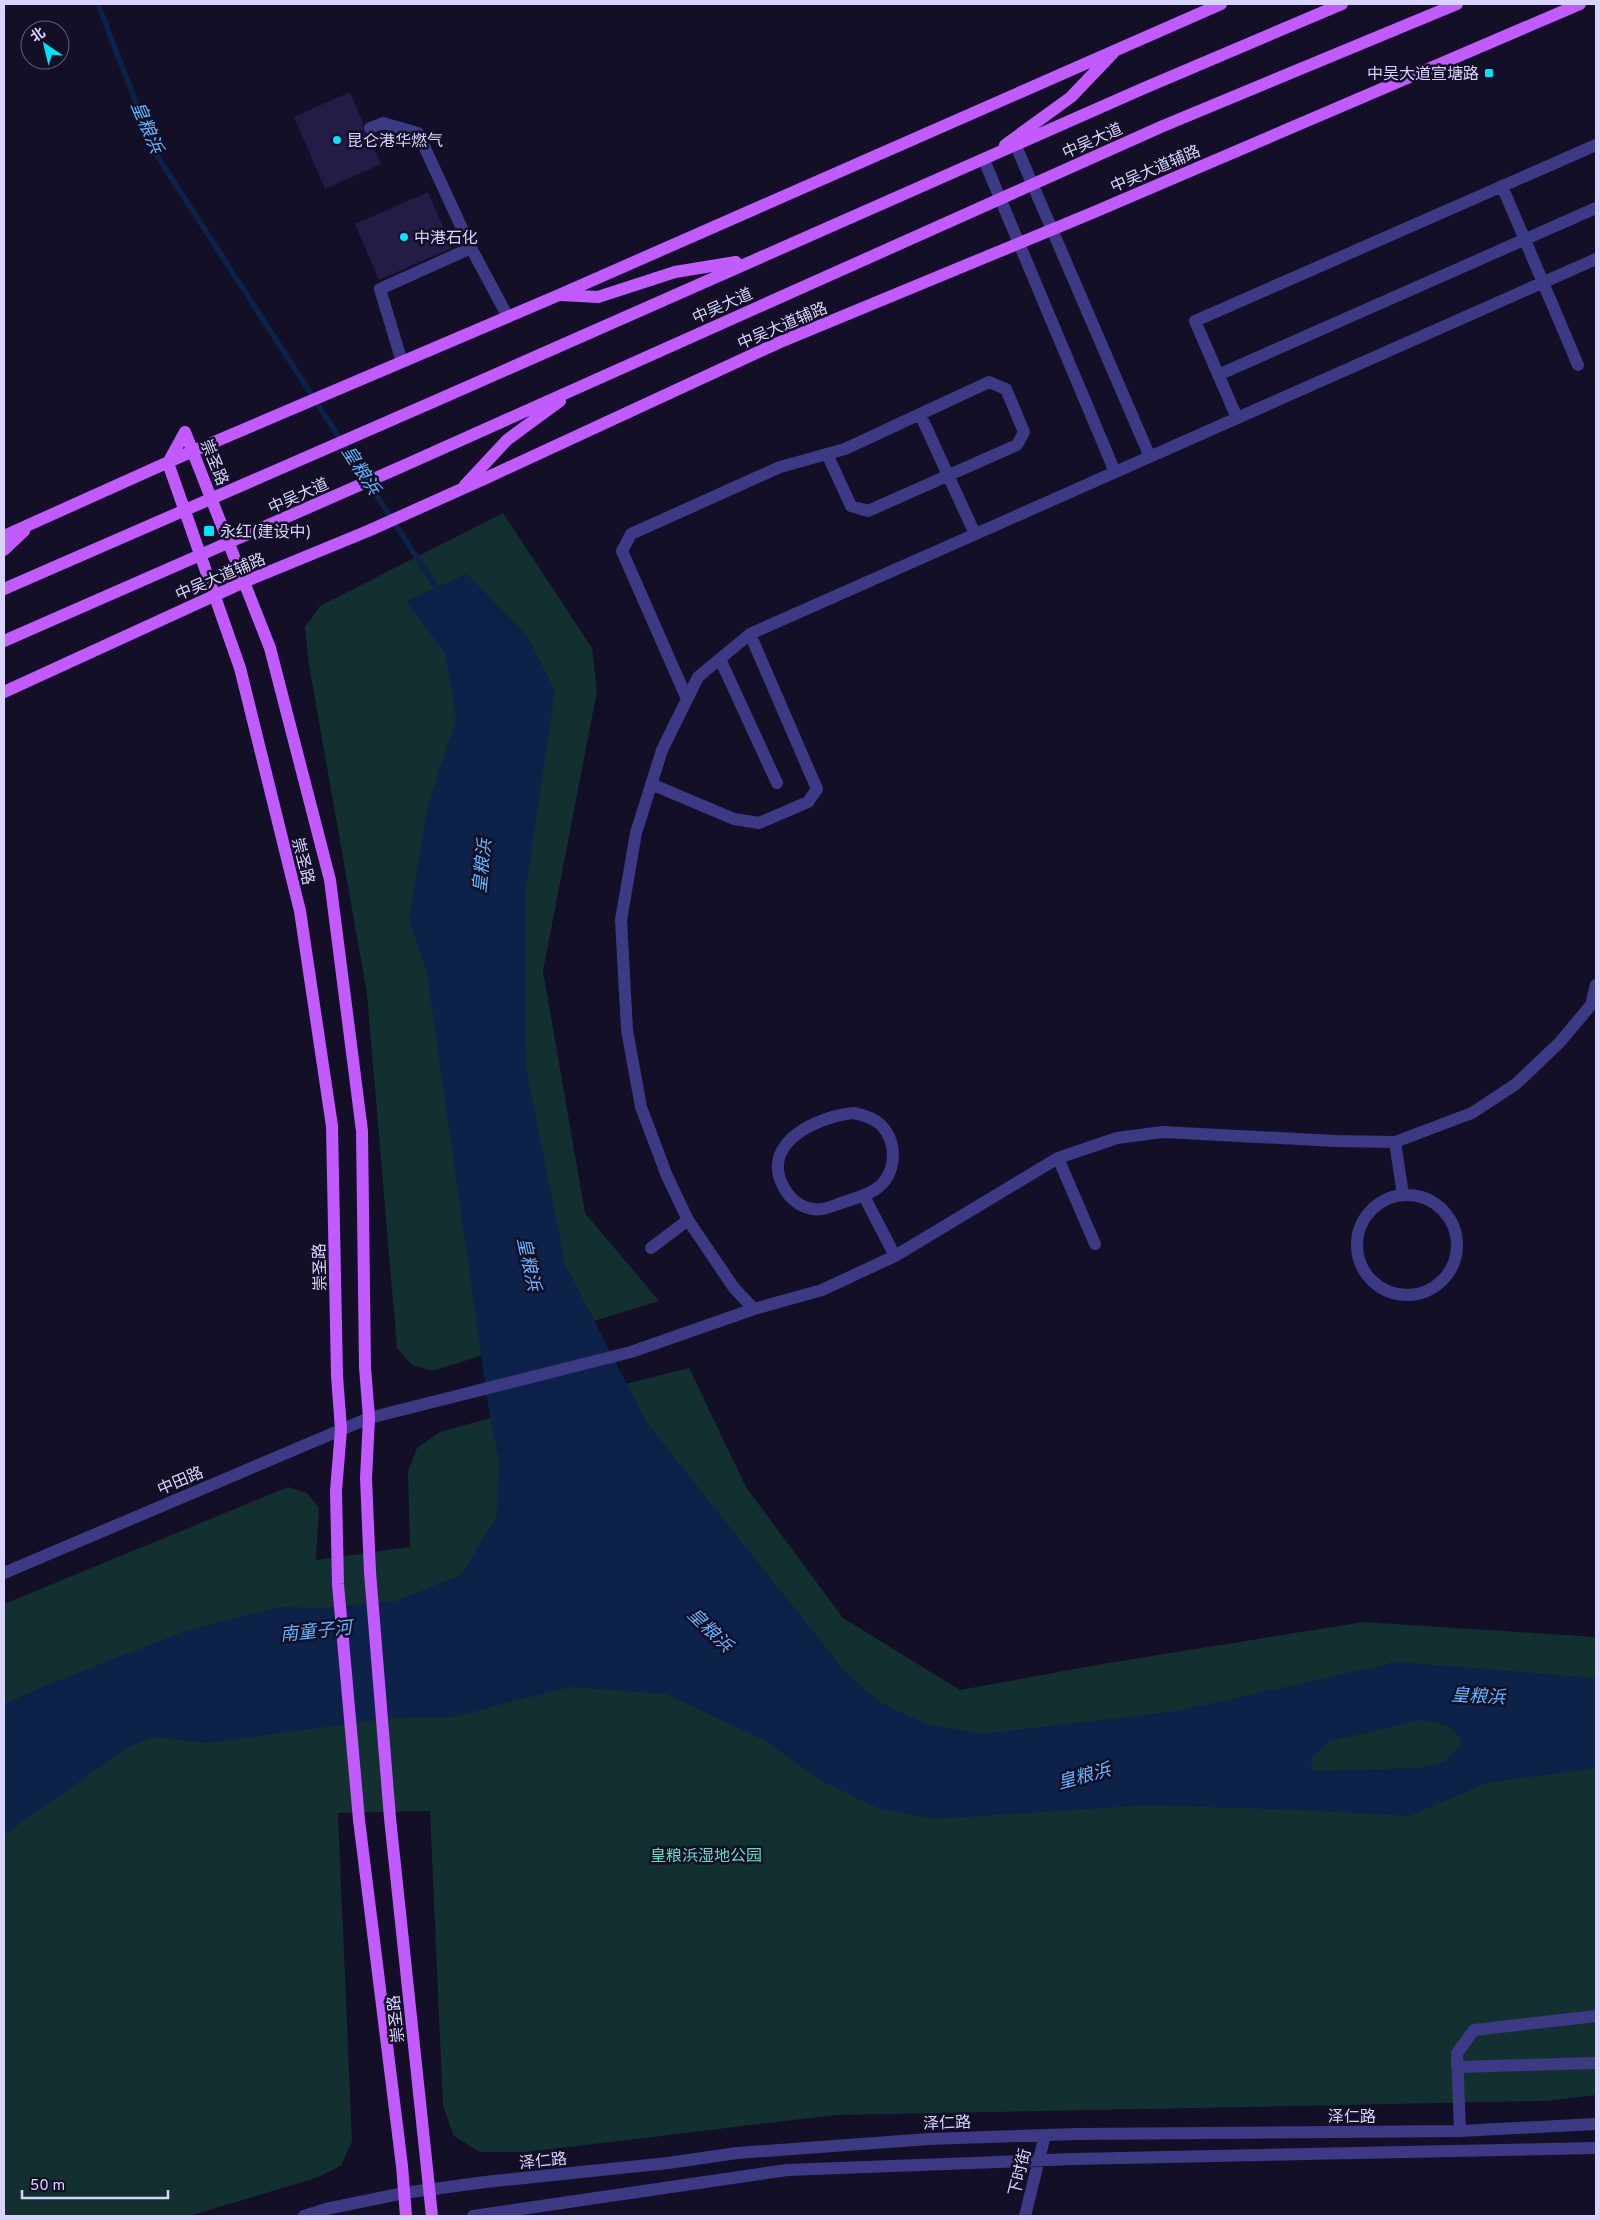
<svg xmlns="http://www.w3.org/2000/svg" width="1600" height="2220" font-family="Overpass,'Noto Sans SC',sans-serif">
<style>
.green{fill:#12302f}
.water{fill:#0c2248;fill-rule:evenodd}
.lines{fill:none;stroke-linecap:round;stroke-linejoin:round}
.stream{stroke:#0c2248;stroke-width:5.5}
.building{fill:#241b47}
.minor{stroke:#3d3a85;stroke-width:12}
.major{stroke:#c25bff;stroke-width:12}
.poi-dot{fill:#00e5ff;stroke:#130f26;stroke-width:2}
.labels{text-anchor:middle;stroke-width:5;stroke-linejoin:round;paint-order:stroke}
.poi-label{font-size:16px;fill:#d9d4ff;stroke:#130f26;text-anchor:start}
.street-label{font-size:16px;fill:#d9d4ff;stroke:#130f26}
.park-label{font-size:16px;fill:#5fe0c0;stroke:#130f26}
.water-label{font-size:18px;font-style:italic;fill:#62b6ff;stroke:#130f26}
</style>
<rect width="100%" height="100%" fill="#130f26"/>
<!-- green -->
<path class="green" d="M503,513L592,648L597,691L543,971L585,1213L659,1301L432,1371L412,1365L397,1348L367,994L309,665L305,627L320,606Z
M689,1368L746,1487L843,1618L960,1690L1102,1664L1363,1622L1596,1637V2095L1545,2101L835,2115L527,2152H480L454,2136L443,2106L430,1811L338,1813L352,2141L341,2166L316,2178L189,2216H4V1604L288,1487L307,1493L319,1508L316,1560L410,1547L408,1472L417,1448L440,1432L490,1418Z"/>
<!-- water -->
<path class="water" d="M467,574L527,636L555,691L525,895L526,1067L565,1264L647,1423L847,1674L881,1703L926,1724L981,1734L1178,1711L1397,1662L1596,1678V1768L1486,1783L1410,1816L1302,1810L1148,1805L934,1819L877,1808L822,1781L764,1740L666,1694L570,1687L452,1717L391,1718L207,1743L153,1737L128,1747L4,1835V1704L57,1681L188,1630L280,1607L321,1608L396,1601L461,1575L497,1516L499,1460L490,1418L427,972L409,919L428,804L456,719L445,653L406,601ZM1420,1720C1438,1724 1457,1723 1461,1744L1445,1761L1421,1768L1314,1771L1310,1759L1330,1741Z"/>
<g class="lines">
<!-- stream -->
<path class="stream" d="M98,4L156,154L439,592"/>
</g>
<!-- building -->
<path class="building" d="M350,92L363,123V131L369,136L381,164L325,189L294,117Z
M428,192L452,248L379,280L355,224Z"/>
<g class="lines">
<!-- minor -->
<path class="minor" d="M370,128L383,123L418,133L471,248L508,317
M1016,146L1150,457
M984,160L1115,472
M1502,186L1578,365
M402,362L380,289L471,248
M1218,375L1596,208
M920,414L975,534
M1237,418L1195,321L1596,145
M720,659L777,783
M687,699L622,551L631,534L780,467L845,449L989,382L1006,389L1024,432L1017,445L868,511L851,506L827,454
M651,784L734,819L759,823L808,802L817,789L750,634
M854,1113C864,1115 874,1118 881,1125C898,1143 897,1174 876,1189C866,1196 853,1199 841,1203C830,1207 820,1212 808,1208C797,1205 788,1196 783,1186C760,1142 819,1116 854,1113Z
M1395,1142L1403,1195
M1058,1158L1095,1244
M1357 1245a50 50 0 1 1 100 0a50 50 0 1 1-100 0Z
M864,1196L895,1256
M651,1248L688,1220
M754,1309L734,1288L688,1220L667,1176L641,1107L627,1030L621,920L636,833L662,750L698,677L750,634L1596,259
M4,1573L369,1418L631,1352L754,1309L822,1290L895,1256L1058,1158L1117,1138L1163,1132L1336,1141L1395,1142L1472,1113L1516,1084L1560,1042L1591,1005L1596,985
M1457,2067L1596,2063
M1460,2131L1457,2053L1474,2030L1596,2016
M304,2216L326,2209L404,2193L485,2182L668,2163L737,2153L929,2139L1077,2134L1460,2131L1596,2124
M473,2216L787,2170L1074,2159L1596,2148
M1025,2216L1045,2135"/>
<!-- major -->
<path class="major" d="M1005,145L1071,97L1113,53
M561,295L598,297L675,272L736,262
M185,432L168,463L240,668L300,911L332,1126L337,1376L341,1429L336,1491L338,1584L359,1820L402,2166L406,2216
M185,432L270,648L330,880L362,1131L365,1367L369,1418L366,1478L370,1572L390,1818L432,2216
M465,485L507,440L560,401
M4,536L193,451L559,295L1221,4
M4,550L24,531
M4,589L442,398L1142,89L1342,4
M4,641L403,466L1163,126L1457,4
M4,692L244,582L368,531L484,479L778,343L1092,213L1580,4"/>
</g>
<!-- markers -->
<g class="poi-dot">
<rect x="1484" y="68" width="10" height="10" rx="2.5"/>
<circle cx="337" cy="140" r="5"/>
<circle cx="404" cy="237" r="5"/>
<rect x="203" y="525" width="12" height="12" rx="2.5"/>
</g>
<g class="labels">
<!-- poi labels -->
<g class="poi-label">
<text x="1479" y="79" text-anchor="end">中吴大道宣塘路</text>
<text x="347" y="146">昆仑港华燃气</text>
<text x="414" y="243">中港石化</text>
<text x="220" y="537">永红(建设中)</text>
</g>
<!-- street labels -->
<g class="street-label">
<text transform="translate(1092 140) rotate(-24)" y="6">中吴大道</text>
<text transform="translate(1155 168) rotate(-23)" y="6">中吴大道辅路</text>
<text transform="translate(722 305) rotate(-24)" y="6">中吴大道</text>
<text transform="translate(782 325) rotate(-23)" y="6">中吴大道辅路</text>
<text transform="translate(215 462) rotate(68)" y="6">崇圣路</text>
<text transform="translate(298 495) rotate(-24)" y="6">中吴大道</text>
<text transform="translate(220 576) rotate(-23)" y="6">中吴大道辅路</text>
<text transform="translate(304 861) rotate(76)" y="6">崇圣路</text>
<text transform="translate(319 1267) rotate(-91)" y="6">崇圣路</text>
<text transform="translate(180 1480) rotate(-23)" y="6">中田路</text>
<text transform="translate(395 2019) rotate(-96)" y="6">崇圣路</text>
<text x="1352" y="2122">泽仁路</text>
<text transform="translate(947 2122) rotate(-2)" y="6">泽仁路</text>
<text transform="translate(543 2160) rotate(-6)" y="6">泽仁路</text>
<text transform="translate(1019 2172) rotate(-76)" y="6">下时街</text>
</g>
<!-- park labels -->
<g class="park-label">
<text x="706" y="1861">皇粮浜湿地公园</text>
</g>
<!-- water labels -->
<g class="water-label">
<text transform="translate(147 127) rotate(67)" y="6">皇粮浜</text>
<text transform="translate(361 470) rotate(57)" y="6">皇粮浜</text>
<text transform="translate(482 866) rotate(-84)" y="6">皇粮浜</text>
<text transform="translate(529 1264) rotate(78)" y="6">皇粮浜</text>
<text transform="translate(710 1630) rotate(44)" y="6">皇粮浜</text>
<text transform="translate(316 1631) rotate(-6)" y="6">南童子河</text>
<text transform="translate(1478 1696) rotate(3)" y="6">皇粮浜</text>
<text transform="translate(1084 1776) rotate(-15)" y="6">皇粮浜</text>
</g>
</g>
<!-- border -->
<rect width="1600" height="2220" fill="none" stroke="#d9d4ff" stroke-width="10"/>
<!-- north arrow -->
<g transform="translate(45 45) rotate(325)"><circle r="24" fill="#130f26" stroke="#625e7d"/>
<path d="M0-4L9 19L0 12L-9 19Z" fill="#00e5ff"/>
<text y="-8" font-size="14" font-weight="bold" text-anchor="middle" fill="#d9d4ff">北</text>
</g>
<!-- scale -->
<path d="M22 2190v8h146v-8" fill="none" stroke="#d9d4ff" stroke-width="2.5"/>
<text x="30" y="2190" font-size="15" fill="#d9d4ff" stroke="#130f26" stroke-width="4" paint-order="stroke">50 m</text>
</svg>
